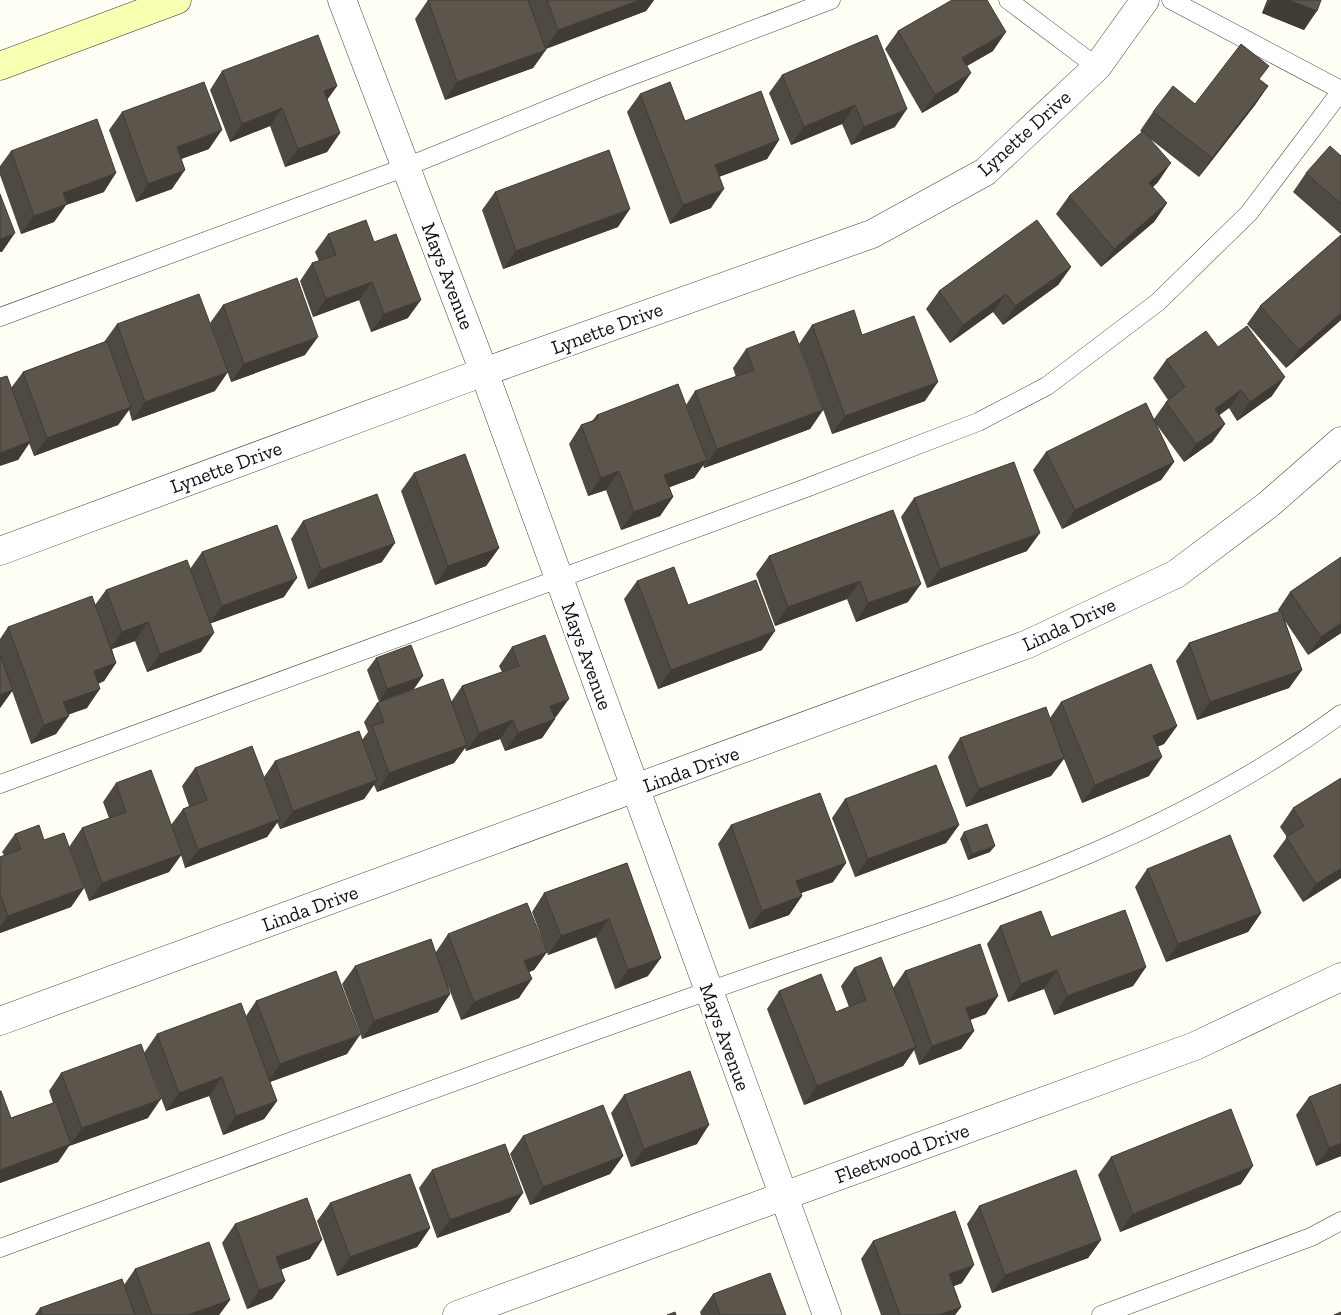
<svg xmlns="http://www.w3.org/2000/svg" width="1341" height="1315" font-family="'Zilla Slab',serif">
<style>
.lines{fill:none;stroke-linecap:round;stroke-linejoin:round}
.service-casing{stroke:#444;stroke-width:19}
.minor-casing{stroke:#444;stroke-width:29}
.tertiary-casing{stroke:#444;stroke-width:29}
.secondary-casing{stroke:#333;stroke-width:29}
.service{stroke:#fff;stroke-width:18}
.minor{stroke:#fff;stroke-width:28}
.tertiary{stroke:#fff;stroke-width:28}
.secondary{stroke:#f8ffb0;stroke-width:28}
.wall{fill:#4e4941}
.shaded-wall{fill:#403c35}
.building{fill:#5b554c;stroke:#403c35}
.labels{text-anchor:middle;stroke-width:5;stroke-linejoin:round;paint-order:stroke}
.street-label{font-size:20px;fill:#111;stroke:#fff}
</style>
<rect width="100%" height="100%" fill="#fffff5"/>
<g class="lines">
<!-- service casing -->
<g class="service-casing">
<path id="service" d="M1008,0L1097,67
M1171,0L1341,90
M0,317L406,167L605,86L831,0
M0,784L806,488L978,422L1047,386L1158,302L1249,213L1341,91
M0,1248C237,1162 473,1073 711,990C927,914 1155,852 1341,714
M1101,1315L1311,1237L1341,1221"/>
</g>
<!-- minor casing -->
<g class="minor-casing">
<path id="minor" d="M0,551L484,372L872,234L985,172L1097,67L1145,0
M0,1021L1028,644L1176,574L1269,504L1341,441"/>
</g>
<!-- tertiary casing -->
<g class="tertiary-casing">
<path id="tertiary" d="M342,0L484,372L827,1315
M457,1315L1195,1046L1341,977"/>
</g>
<!-- secondary casing -->
<g class="secondary-casing">
<path id="secondary" d="M0,66L177,0"/>
</g>
<!-- service -->
<use href="#service" class="service"/>
<!-- minor -->
<use href="#minor" class="minor"/>
<!-- tertiary -->
<use href="#tertiary" class="tertiary"/>
<!-- secondary -->
<use href="#secondary" class="secondary"/>
</g>
<!-- wall -->
<path class="wall" d="M428,0H654L646,11L546,49L533,68L445,100L415,19Z
M1267,0H1321L1304,30L1262,13Z
M898,31L993,51L967,66L958,92L922,113L885,49Z
M877,35L895,127L851,145L842,124L791,145L769,93L782,75Z
M222,71L337,86L327,100L340,133L327,152L285,167L270,126L230,142L210,90Z
M1260,80L1268,86L1255,105L1199,177L1149,138L1158,182L1153,187L1167,203L1154,222L1101,267L1056,214L1069,196L1142,132L1140,131L1153,112L1195,104Z
M640,94L685,121L779,140L767,159L719,177L711,208L670,224L627,112Z
M122,112L209,149L181,159L172,189L136,202L109,130Z
M11,151L104,192L66,205L54,222L21,234L0,175V166Z
M1341,156V234L1293,192L1306,173Z
M495,192L618,227L503,269L482,210Z
M328,234L374,242L408,318L371,332L359,300L313,317L300,281L312,263L319,261L315,252Z
M1341,235V320L1286,368L1247,324L1260,306Z
M1071,267L1058,285L1003,325L993,312L950,343L926,309L939,291Z
M223,305L305,355L231,382L210,323Z
M117,324L215,391L132,421L129,410L118,425L34,456L29,443L18,460L11,388L23,372L104,342Z
M812,325L862,335L925,401L832,434L799,344Z
M1218,347L1272,396L1237,421L1229,408L1219,415L1225,424L1212,442L1184,462L1156,424L1174,462L1161,480L1062,529L1033,470L1046,452L1154,419L1166,402L1168,400L1153,378L1166,360Z
M746,349L823,410L810,429L704,468L703,465L694,478L669,487L673,497L660,516L621,530L606,490L588,496L569,444L581,425L592,421L597,415L686,405L695,391L736,377L733,368Z
M414,473L499,548L486,566L435,585L401,491Z
M914,498L1027,551L927,588L901,517Z
M893,510L908,602L856,622L847,599L775,626L756,574L769,556Z
M303,521L382,562L308,589L291,539Z
M202,552L284,597L211,623L201,652L147,672L135,641L112,649L116,663L104,681L98,684L87,708L68,714L56,734L31,744L12,691L0,708V639L8,627L95,605L106,590L190,569Z
M637,581L688,605L762,650L658,689L624,599Z
M1290,592L1341,633L1308,655L1285,621L1302,670L1289,688L1197,720L1176,661L1189,643L1279,612L1278,610Z
M512,647L556,717L554,718L555,719L542,738L505,751L500,739L466,751L465,748L454,763L377,792L374,785L364,799L280,829L277,822L267,837L185,868L181,855L169,872L89,901L69,847L82,828L109,818L103,802L116,783L171,825L183,809L189,806L182,786L195,768L264,777L275,761L362,740L368,732L364,722L377,703L451,702L462,686L502,672L499,666Z
M376,658L414,689L379,702L367,670Z
M1061,702L1177,726L1164,744L1157,747L1149,776L1082,803L1064,759L1051,776L966,807L948,757L960,738L1050,718Z
M845,799L959,825L946,843L855,877L832,818Z
M1293,808L1341,878L1303,902L1273,856L1287,837L1280,827Z
M731,825L846,863L833,882L801,893L802,896L789,915L749,929L718,844Z
M964,832L990,852L968,860L960,839Z
M15,834L84,888L71,907L0,933V857L4,855L2,852Z
M627,863L648,976L615,989L596,937L548,955L532,912L544,893Z
M1147,869L1261,913L1248,932L1166,962L1135,887Z
M1000,926L1051,937L1146,967L1133,986L1054,1015L1044,989L1008,1002L987,944Z
M448,934L547,952L534,970L529,972L519,998L461,1020L448,986L450,994L438,1012L362,1039L342,984L355,966L436,952Z
M854,968L893,988L905,971L986,1014L970,1020L974,1031L961,1049L919,1065L914,1050L903,1066L804,1105L767,1009L779,991L836,1012L849,1007L841,986Z
M256,1001L347,1054L270,1082L277,1101L264,1119L223,1135L209,1096L166,1111L144,1053L157,1034L246,1016Z
M61,1073L148,1118L69,1146L58,1162L0,1183V1091L11,1118L53,1103L49,1091Z
M624,1095L697,1144L631,1167L611,1113Z
M1309,1097L1341,1156L1316,1166L1296,1115Z
M523,1136L623,1156L610,1174L530,1205L510,1154Z
M1111,1157L1241,1184L1120,1232L1098,1175Z
M432,1170L510,1212L437,1238L419,1188Z
M330,1203L430,1228L417,1247L337,1276L317,1221Z
M979,1206L1101,1240L1088,1258L992,1293L967,1224Z
M235,1224L310,1259L281,1269L285,1281L272,1299L247,1309L222,1243Z
M873,1241L962,1283L953,1286L961,1307L955,1315H881L861,1259Z
M135,1269L230,1300L219,1315H35L40,1308L124,1285Z
M713,1294L786,1315H701L700,1312Z"/>
<!-- shaded-wall -->
<path class="shaded-wall" d="M640,0H654L646,11L545,49L558,30Z
M1271,0H1288L1317,11L1304,30L1262,13Z
M1006,32L993,51L949,76L962,58Z
M546,50L533,68L445,100L457,82Z
M971,73L958,92L922,113L935,95Z
M337,86L324,104V91Z
M1268,86L1255,105L1199,177L1212,158Z
M855,105L842,124L791,145L804,127Z
M282,108L270,126L230,142L242,124Z
M907,109L895,127L851,145L864,127Z
M222,130L209,149L164,165L177,147Z
M340,133L327,152L285,167L298,149Z
M779,140L767,159L702,183L715,165Z
M1171,163L1158,182L1136,201L1149,183Z
M185,170L172,189L136,202L148,184Z
M116,173L104,192L66,205L54,222L21,234L34,216L63,193Z
M724,189L711,208L670,224L683,205Z
M1167,203L1154,222L1101,267L1114,249Z
M630,209L618,227L503,269L516,251Z
M15,233L2,252H0V239Z
M1071,267L1058,285L1003,325L1015,306Z
M372,282L359,300L313,317L326,299Z
M1006,294L993,312L950,343L963,325Z
M421,300L408,318L371,332L384,314Z
M1341,313V320L1286,368L1299,350Z
M318,337L305,355L231,382L244,364Z
M228,372L215,391L132,421L145,402Z
M1285,377L1272,396L1237,421L1250,402Z
M938,382L925,401L832,434L845,416Z
M1241,390L1229,408L1202,428L1215,409Z
M131,407L118,425L34,456L47,438Z
M823,410L810,429L704,468L717,449Z
M1225,424L1212,442L1184,462L1196,444Z
M31,441L18,460L0,466V453Z
M707,460L694,478L652,494L664,475Z
M1174,462L1161,480L1062,529L1075,510Z
M619,471L606,490L588,496L601,478Z
M673,497L660,516L621,530L634,512Z
M1040,533L1027,551L927,588L940,569Z
M395,543L382,562L308,589L321,570Z
M499,548L486,566L435,585L448,566Z
M297,578L284,597L209,624L222,606Z
M860,581L847,599L775,626L788,607Z
M921,584L908,602L856,622L868,603Z
M148,622L135,641L109,650L122,632Z
M1341,623V633L1308,655L1321,637Z
M775,631L762,650L658,689L671,670Z
M214,633L201,652L147,672L160,654Z
M116,663L104,681L81,690L94,671Z
M1302,670L1289,688L1197,720L1210,702Z
M423,676L414,689L379,702L387,689Z
M100,689L87,708L51,721L63,702Z
M13,690L0,708V695Z
M569,699L556,717L537,724L550,706Z
M69,716L56,734L31,744L44,725Z
M555,719L542,738L505,751L518,733Z
M513,720L500,739L466,751L479,733Z
M1177,726L1164,744L1140,754L1153,736Z
M467,745L454,763L377,792L389,773Z
M1162,757L1149,776L1082,803L1095,785Z
M1064,758L1051,776L966,807L979,789Z
M377,780L364,799L280,829L293,811Z
M280,819L267,837L185,868L198,850Z
M959,825L946,843L855,877L868,859Z
M995,846L990,852L968,860L972,854Z
M182,854L169,872L89,901L102,883Z
M846,863L833,882L784,899L796,881Z
M1341,868V878L1303,902L1316,884Z
M84,888L71,907L0,933V927L8,916Z
M802,896L789,915L749,929L762,911Z
M1261,913L1248,932L1166,962L1178,944Z
M609,919L596,937L548,955L561,936Z
M547,952L534,970L512,979L524,961Z
M661,958L648,976L615,989L628,970Z
M1146,967L1133,986L1054,1015L1067,996Z
M1057,970L1044,989L1008,1002L1021,984Z
M532,979L519,998L461,1020L474,1002Z
M450,994L438,1012L362,1039L374,1021Z
M998,996L986,1014L953,1026L966,1008Z
M974,1031L961,1049L919,1065L932,1046Z
M360,1035L347,1054L267,1083L280,1064Z
M916,1047L903,1066L804,1105L817,1086Z
M222,1077L209,1096L166,1111L179,1093Z
M161,1099L148,1118L69,1146L58,1162L0,1183V1170L71,1144L82,1128Z
M277,1101L264,1119L223,1135L236,1116Z
M709,1125L697,1144L631,1167L644,1149Z
M1341,1143V1156L1316,1166L1329,1148Z
M623,1156L610,1174L530,1205L543,1187Z
M1253,1166L1241,1184L1120,1232L1133,1214Z
M523,1193L510,1212L437,1238L450,1220Z
M430,1228L417,1247L337,1276L350,1257Z
M322,1240L310,1259L264,1276L276,1257Z
M1101,1240L1088,1258L992,1293L1005,1275Z
M974,1265L962,1283L936,1293L949,1274Z
M285,1281L272,1299L247,1309L259,1290Z
M230,1300L219,1315H188Z
M961,1307L955,1315H939Z"/>
<!-- building -->
<path class="building" d="M428,0H528L546,50L457,82Z
M547,0H640L558,30Z
M952,0H987L1006,32L962,58L971,73L935,95L898,31Z
M1288,0H1321L1317,11Z
M318,35L337,86L324,91L340,133L298,149L282,108L242,124L222,71Z
M877,35L907,109L864,127L855,105L804,127L782,75Z
M1241,44L1269,66L1259,79L1268,86L1212,158L1153,112L1173,86L1195,104Z
M204,82L222,130L177,147L185,170L148,184L122,112Z
M670,82L685,121L761,91L779,140L715,165L724,189L683,205L640,94Z
M97,119L116,173L63,193L67,204L34,216L11,151Z
M1143,131L1171,163L1149,183L1167,203L1114,249L1069,196Z
M1330,146L1341,156V204L1306,173Z
M609,150L630,209L516,251L495,192Z
M0,194L15,233L0,239Z
M366,220L374,242L396,234L421,300L384,314L372,282L326,299L312,263L336,255L328,234Z
M1037,220L1071,267L1015,306L1006,294L963,325L939,291Z
M1341,235V313L1299,350L1260,306Z
M297,278L318,337L244,364L223,305Z
M199,294L228,372L145,402L117,324Z
M854,310L862,335L914,316L938,382L845,416L812,325Z
M1247,326L1285,377L1250,402L1241,390L1215,409L1225,424L1196,444L1166,402L1185,387L1166,360L1206,331L1218,347Z
M794,331L823,410L717,449L695,391L754,370L746,349Z
M107,341L131,407L47,438L23,372Z
M7,376L31,441L0,453V378Z
M678,384L707,460L664,475L673,497L634,512L619,471L601,478L581,425L598,419L597,415Z
M1146,403L1174,462L1075,510L1046,452Z
M465,454L499,548L448,566L414,473Z
M1014,462L1040,533L940,569L914,498Z
M377,494L395,543L321,570L303,521Z
M893,510L921,584L868,603L860,581L788,607L769,556Z
M277,525L297,578L222,606L202,552Z
M1341,557V623L1321,637L1290,592Z
M187,560L214,633L160,654L148,622L122,632L106,590Z
M674,567L688,605L756,580L775,631L671,670L637,581Z
M92,596L116,663L94,671L100,689L63,702L69,716L44,725L8,627Z
M1281,611L1302,670L1210,702L1189,643Z
M545,635L569,699L550,706L555,719L518,733L513,720L479,733L462,686L519,666L512,647Z
M411,645L423,676L387,689L376,658Z
M0,655L13,690L0,695Z
M1151,664L1177,726L1153,736L1162,757L1095,785L1061,702Z
M443,679L467,745L389,773L372,726L384,722L377,703Z
M1046,707L1064,758L979,789L960,738Z
M359,731L377,780L293,811L275,761Z
M252,746L280,819L198,850L183,809L207,800L195,768Z
M936,765L959,825L868,859L845,799Z
M151,770L182,854L102,883L82,828L126,812L116,783Z
M1341,778V868L1316,884L1286,837L1304,826L1293,808Z
M820,793L846,863L796,881L802,896L762,911L731,825Z
M987,824L995,846L972,854L964,832Z
M39,825L44,840L64,833L84,888L8,916L0,894V857L21,849L15,834Z
M1230,835L1261,913L1178,944L1147,869Z
M627,863L661,958L628,970L609,919L561,936L544,893Z
M527,903L547,952L524,961L532,979L474,1002L448,934Z
M1125,910L1146,967L1067,996L1057,970L1021,984L1000,926L1041,911L1051,937Z
M431,939L450,994L374,1021L355,966Z
M980,944L998,996L966,1008L974,1031L932,1046L905,971Z
M881,957L916,1047L817,1086L779,991L821,974L836,1012L866,1000L854,968Z
M336,971L360,1035L280,1064L256,1001Z
M241,1003L277,1101L236,1116L222,1077L179,1093L157,1034Z
M141,1044L161,1099L82,1128L61,1073Z
M690,1071L709,1125L644,1149L624,1095Z
M1341,1084V1143L1329,1148L1309,1097Z
M0,1091H1L11,1118L56,1102L71,1144L0,1170Z
M603,1105L623,1156L543,1187L523,1136Z
M1231,1109L1253,1166L1133,1214L1111,1157Z
M505,1144L523,1193L450,1220L432,1170Z
M1076,1170L1101,1240L1005,1275L979,1206Z
M410,1174L430,1228L350,1257L330,1203Z
M307,1198L322,1240L276,1257L285,1281L259,1290L235,1224Z
M955,1211L974,1265L949,1274L961,1307L939,1315H900L873,1241Z
M209,1242L230,1300L188,1315H152L135,1269Z
M770,1273L786,1315H720L713,1294Z
M122,1279L135,1315H42L40,1308Z
M675,1312L676,1315H667Z
M1341,1312V1315H1334Z"/>
<g class="labels">
<!-- street labels -->
<g class="street-label">
<text transform="translate(1024 133) rotate(-42)" y="7">Lynette Drive</text>
<text transform="translate(448 276) rotate(69)" y="7">Mays Avenue</text>
<text transform="translate(607 328) rotate(-20)" y="7">Lynette Drive</text>
<text transform="translate(226 467) rotate(-20)" y="7">Lynette Drive</text>
<text transform="translate(1069 624) rotate(-25)" y="7">Linda Drive</text>
<text transform="translate(587 656) rotate(70)" y="7">Mays Avenue</text>
<text transform="translate(691 769) rotate(-20)" y="7">Linda Drive</text>
<text transform="translate(310 908) rotate(-20)" y="7">Linda Drive</text>
<text transform="translate(725 1037) rotate(70)" y="7">Mays Avenue</text>
<text transform="translate(902 1153) rotate(-20)" y="7">Fleetwood Drive</text>
</g>
</g>
</svg>
